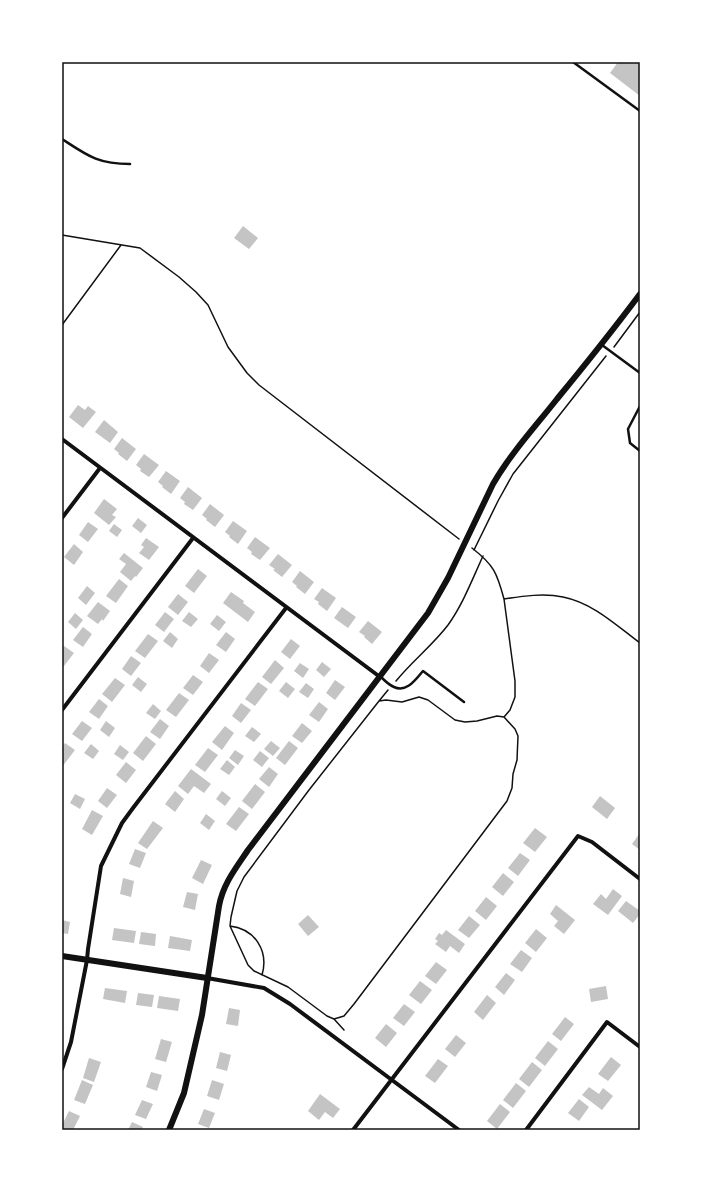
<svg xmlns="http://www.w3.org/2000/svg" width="702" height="1192" font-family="Raleway,sans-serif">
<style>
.building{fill:#c4c4c4}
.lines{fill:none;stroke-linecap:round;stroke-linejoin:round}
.path{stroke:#111;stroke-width:1.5}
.service{stroke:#111;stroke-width:2.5}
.minor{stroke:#111;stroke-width:4}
.tertiary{stroke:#111;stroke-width:6}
.neatline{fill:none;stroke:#111;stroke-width:1.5}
</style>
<rect width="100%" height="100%" fill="#fff"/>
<!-- building -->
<path class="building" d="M618,62H640V96L610,73Z
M243,226L258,238L249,249L234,238Z
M78,405L85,410L88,406L96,412L83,428L69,417Z
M104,420L118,432L110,443L95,432Z
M122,438L136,449L127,461L118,454L119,453L114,449Z
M144,454L159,465L149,477L140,471L141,469L136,465Z
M166,471L180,481L171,494L162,487L163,486L158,482Z
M188,487L202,498L193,510L184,504L185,502L180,498Z
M104,499L117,509L112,515L116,517L109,525L94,513Z
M210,504L224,515L215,527L206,520L207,519L202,515Z
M138,518L147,525L141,533L132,526Z
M233,521L247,531L238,544L229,537L230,536L225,532Z
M88,522L98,529L88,542L79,535Z
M114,524L122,530L117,537L109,531Z
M255,537L270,548L260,560L251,554L252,552L247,548Z
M146,538L159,547L149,560L139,553L144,547L141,545Z
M74,544L83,552L74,565L64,557Z
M124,553L143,568L136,577L135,576L131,581L120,572L126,564L119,559Z
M278,554L292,565L282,577L273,570L275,569L269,565Z
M198,569L207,576L194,593L185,586Z
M300,571L314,582L305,594L296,587L297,586L292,582Z
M119,579L128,586L116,603L106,596Z
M87,586L95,593L86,605L78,598Z
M322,588L336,598L327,611L318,604L319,602L314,599Z
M231,592L244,601L243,603L255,612L248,622L223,603Z
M178,594L188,602L178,615L168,607Z
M98,602L110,611L103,621L102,619L98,624L87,616Z
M342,607L356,617L348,628L334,618Z
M165,612L174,619L164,632L155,625Z
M189,612L198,619L191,627L182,621Z
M75,613L83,620L76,629L68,622Z
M217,615L226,622L219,631L210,624Z
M368,621L382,632L372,644L364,637L365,636L359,632Z
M83,627L92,634L83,647L73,640Z
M170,632L178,639L172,648L163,641Z
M226,632L235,639L226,652L216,645Z
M148,634L158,641L145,658L135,651Z
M291,639L300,646L290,659L281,652Z
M64,646L74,653L64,666L62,665V649Z
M209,653L219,660L209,673L200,666Z
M131,656L141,663L131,676L122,669Z
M275,660L284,668L271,684L262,677Z
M322,662L331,669L324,677L316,670Z
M300,663L309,669L303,678L294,671Z
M193,675L203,682L193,695L183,688Z
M138,677L147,684L141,692L132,685Z
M115,678L125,685L112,702L102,694Z
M335,680L345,687L335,700L326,693Z
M258,682L268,689L255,706L245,699Z
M286,682L295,689L288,698L279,691Z
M306,683L314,689L308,698L299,692Z
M179,693L189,700L176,717L166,710Z
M99,699L108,706L99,719L89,712Z
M319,702L328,709L319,722L309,715Z
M241,703L251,710L241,723L232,716Z
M153,704L161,711L155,719L146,713Z
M160,719L169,726L160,739L150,732Z
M82,721L92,728L82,741L72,734Z
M106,721L115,728L109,737L100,730Z
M302,723L312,731L302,743L292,736Z
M225,726L234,733L222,750L212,742Z
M252,727L261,734L254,742L245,736Z
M146,736L156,744L143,761L133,753Z
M271,741L280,748L273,756L264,749Z
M289,741L298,748L285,765L276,758Z
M65,743L75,750L62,767V747Z
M91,744L99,751L93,759L84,753Z
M120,745L129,752L123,760L114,754Z
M208,748L218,755L205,772L195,765Z
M235,750L244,756L238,765L229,758Z
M260,751L269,758L262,767L253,760Z
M227,760L235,767L229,775L220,769Z
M126,762L136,770L126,783L116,775Z
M269,767L278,774L269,787L259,779Z
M191,769L211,784L204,793L194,786L188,794L178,786Z
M255,784L265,792L252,809L242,801Z
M107,788L117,795L107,808L98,801Z
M175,791L184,799L175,812L165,804Z
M222,791L231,798L225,806L216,799Z
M75,794L85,799L80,809L70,803Z
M600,796L615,808L607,819L592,807Z
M239,807L249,814L236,831L226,824Z
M92,810L103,816L92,835L82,829Z
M206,814L215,821L209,830L200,823Z
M153,821L163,828L147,849L138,843Z
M535,828L547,837L535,852L523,843Z
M640,833V850L632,844Z
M135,849L146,853L140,868L129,864Z
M520,853L530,860L518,876L508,868Z
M201,860L212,865L203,884L192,878Z
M503,873L514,882L503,896L492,887Z
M123,878L134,881L131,897L120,894Z
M613,889L622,896L608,915L593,904L601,894L606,899Z
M187,892L198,894L195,910L183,907Z
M486,897L497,906L486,920L475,911Z
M626,901L640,911V914L633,923L618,911Z
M556,905L575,920L564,934L554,926L558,921L550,914Z
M308,915L319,927L308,936L298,924Z
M469,916L480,925L469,938L458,930Z
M62,920L70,922L68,934L62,933Z
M114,928L136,931L134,943L112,940Z
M536,929L547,938L536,952L525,943Z
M446,930L465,944L459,953L450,946L446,952L435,944L438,941L435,939L439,933L442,935Z
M141,932L156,934L155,946L139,944Z
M170,936L192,940L190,951L168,948Z
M521,950L532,958L522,972L510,964Z
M436,962L447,970L436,984L425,976Z
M506,973L515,980L504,995L495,987Z
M420,981L432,990L421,1004L409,995Z
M606,986L608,999L591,1002L589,989Z
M105,988L127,991L125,1003L103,999Z
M138,993L154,995L152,1007L136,1005Z
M487,995L496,1003L483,1020L474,1012Z
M159,996L180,999L178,1011L157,1008Z
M404,1004L415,1012L404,1026L393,1018Z
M229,1008L240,1010L238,1026L226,1024Z
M565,1017L574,1024L561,1041L552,1034Z
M386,1024L397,1033L386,1047L375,1038Z
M456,1035L466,1043L455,1057L445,1049Z
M161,1039L172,1042L166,1062L155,1059Z
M548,1041L558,1049L545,1066L535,1058Z
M220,1052L231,1055L227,1071L216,1068Z
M611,1057L621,1065L608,1081L598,1074Z
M89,1058L101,1062L94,1082L83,1078Z
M438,1059L448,1066L435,1083L425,1076Z
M532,1062L542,1070L529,1087L519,1079Z
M151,1072L162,1075L157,1091L146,1087Z
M82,1080L93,1085L85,1104L74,1100Z
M212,1080L224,1084L219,1100L207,1096Z
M516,1083L526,1091L513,1108L503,1100Z
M589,1087L599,1094L603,1088L613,1096L602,1110L582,1095Z
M320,1094L340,1109L333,1118L325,1112L319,1120L308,1111Z
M579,1099L589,1107L579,1121L568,1113Z
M142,1100L153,1104L146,1119L135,1115Z
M500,1104L510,1112L497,1129L487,1121Z
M204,1109L215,1113L209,1128L198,1124Z
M69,1111L80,1116L73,1130H62V1125Z
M132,1122L143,1127L141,1130H128Z"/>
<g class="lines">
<!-- path -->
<path class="path" d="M62,235L140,248L179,277L196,292L208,305L228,347L247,373L259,385L459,539
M62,325L121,245
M614,347L640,312
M472,548C494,565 497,573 504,599C523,596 544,593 563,597C593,603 616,625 640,643
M474,550L498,501L513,474L606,356
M504,599L515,681V697L510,710L504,717
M396,681C412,661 433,645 448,625C463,604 472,580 483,556
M419,697L428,700L455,720L465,722L477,721L497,716L504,717L515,729L518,736L517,760L513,774L512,788L507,801L354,1004L344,1016L334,1019L327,1016L288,987L254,971L248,965L230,926L231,917L237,891L244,877L309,790L379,701L386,700L402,702Z
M379,701L388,690
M230,926C255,929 269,951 262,975
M334,1019L344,1030"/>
<!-- service -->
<path class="service" d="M573,62L640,111
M62,139C88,156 98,164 130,164
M602,345L640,373
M640,406L628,429L630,443L640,451
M381,677C384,680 389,685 394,687C407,693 416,679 423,671L464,702"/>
<!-- minor -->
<path class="minor" d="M62,439L380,677
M62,518L100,468
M62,710L193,538
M207,978L264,988L290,1004L459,1130
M62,1069L71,1042L87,960L88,949L101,866L122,823L133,808L286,608
M353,1130L578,836L592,842L640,879
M526,1130L607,1022L640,1047"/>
<!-- tertiary -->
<path class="tertiary" d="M62,956L207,978
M169,1130L184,1093L202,1015L219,906C223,884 236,868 248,850L428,613L448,578L493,484C511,453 535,427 557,399C585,365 613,330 640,294"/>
</g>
<!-- border -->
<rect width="702" height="1192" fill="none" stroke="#ffffff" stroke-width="126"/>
<rect x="63" y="63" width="576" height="1066" class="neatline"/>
</svg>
